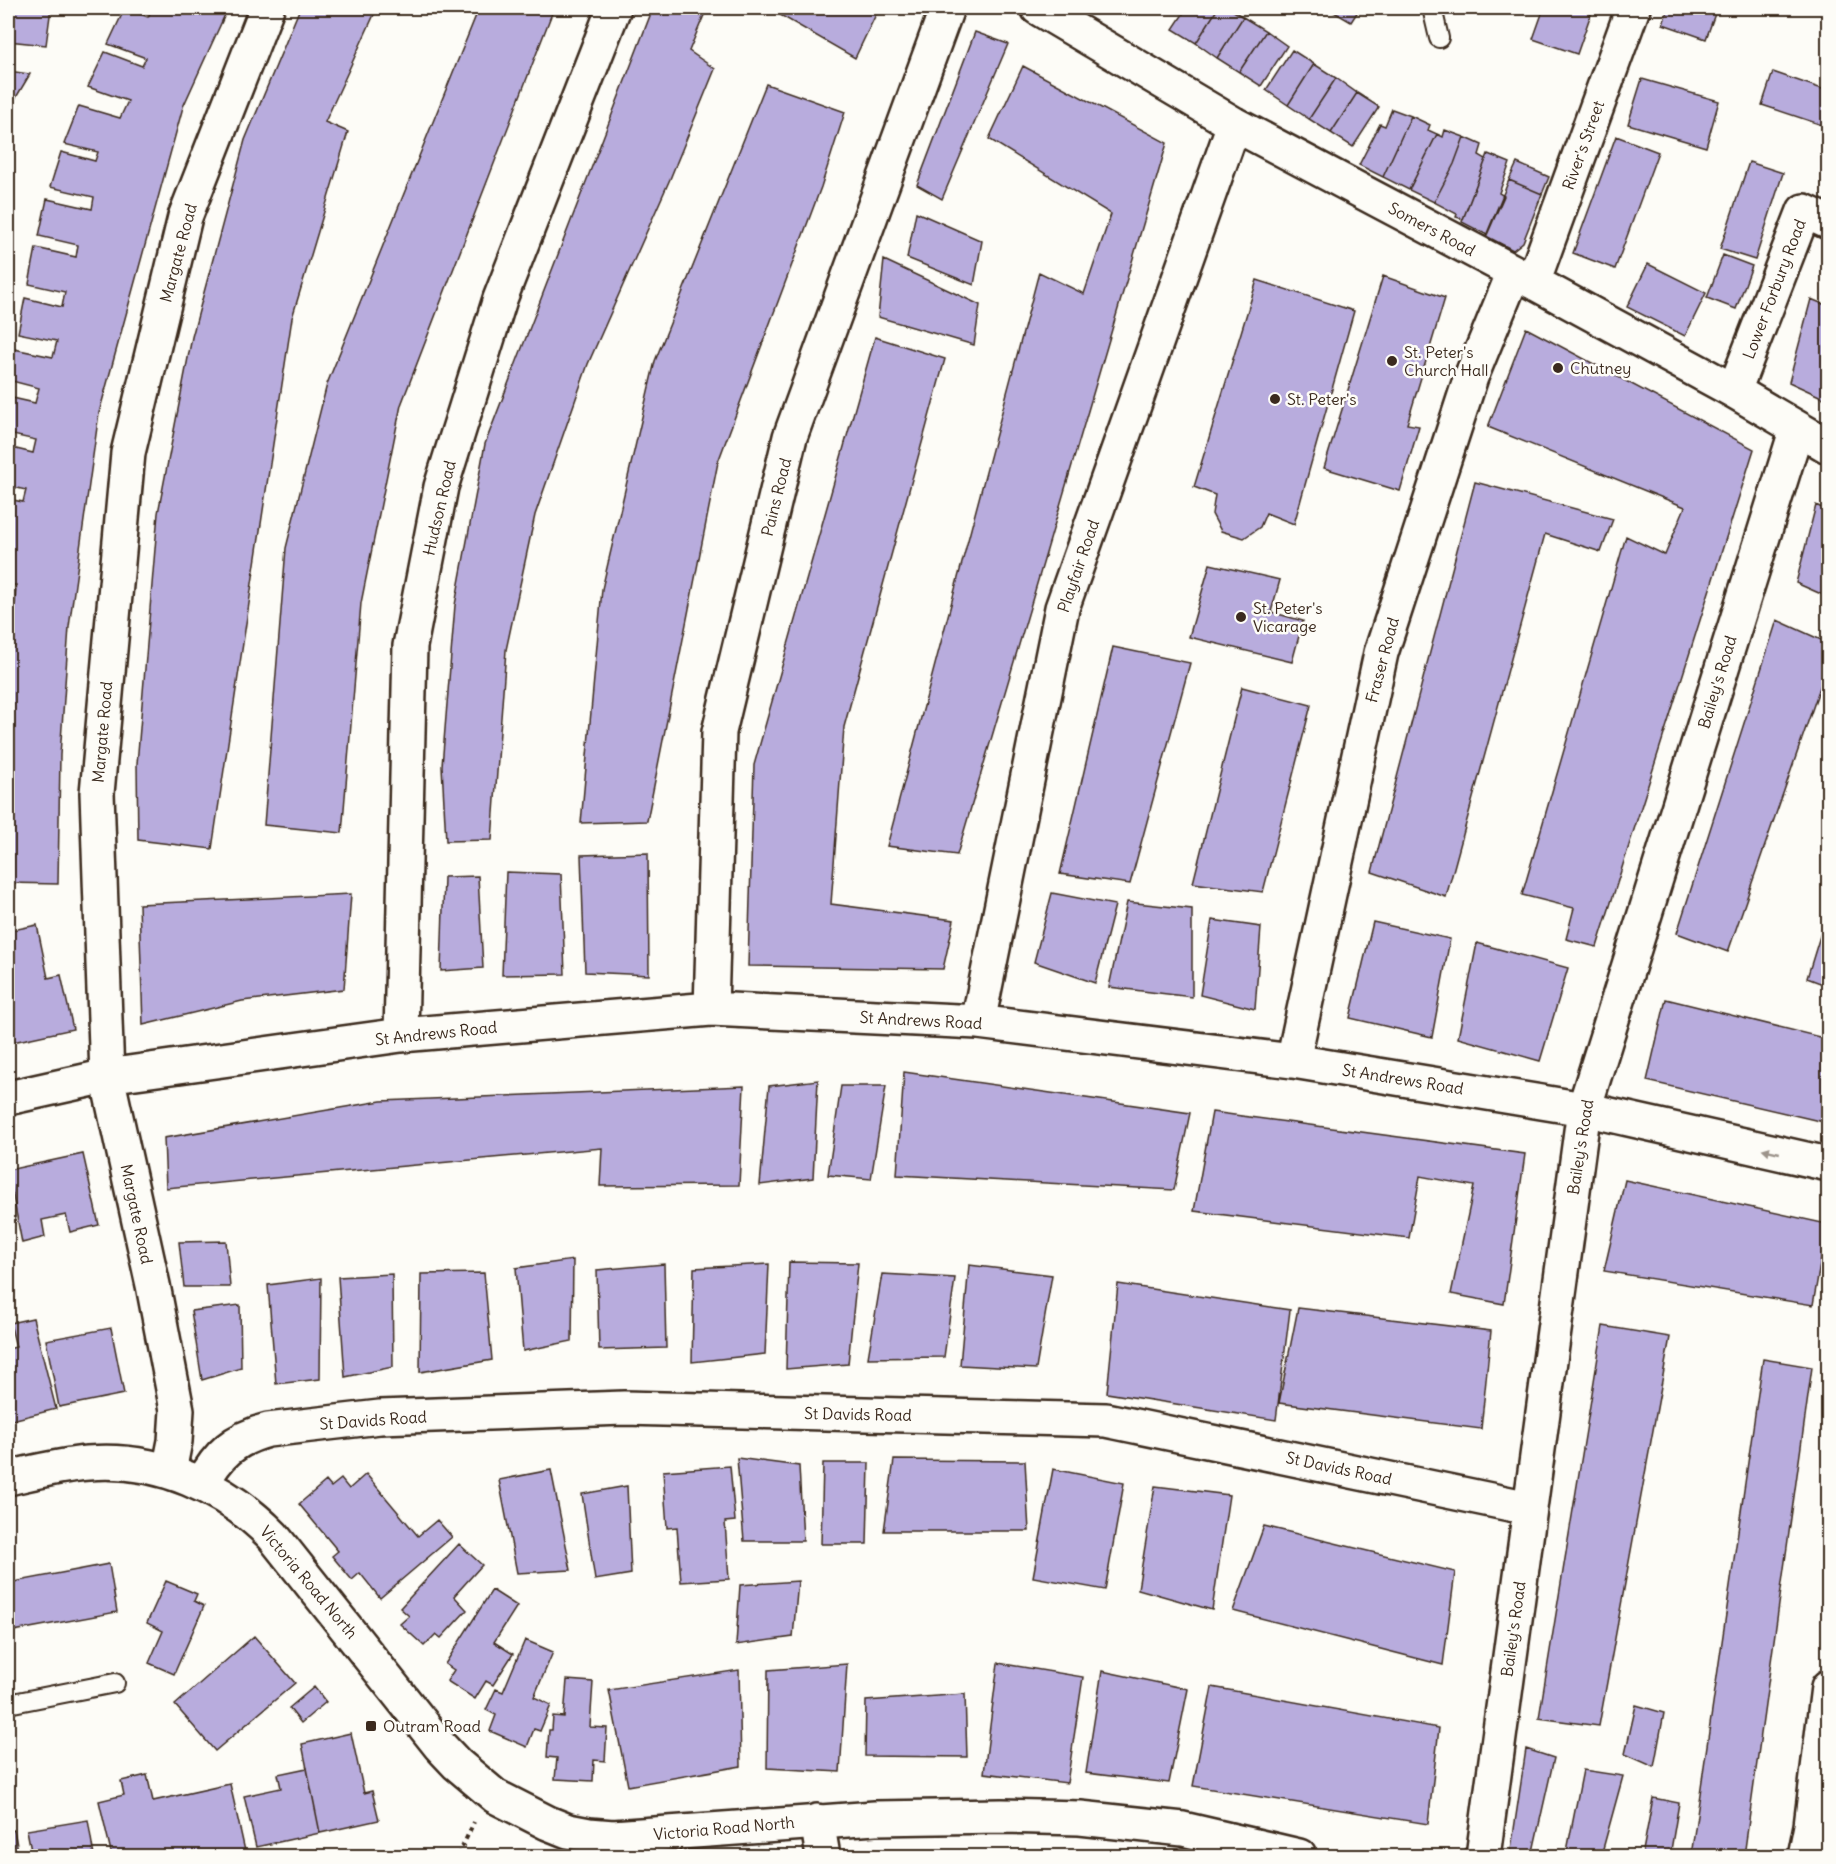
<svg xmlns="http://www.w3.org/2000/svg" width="1836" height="1864" font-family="Delius,sans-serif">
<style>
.building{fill:#b8acdd;stroke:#3b2a1e;stroke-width:1.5}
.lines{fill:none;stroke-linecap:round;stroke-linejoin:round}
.lane-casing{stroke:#3b2a1e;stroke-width:22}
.street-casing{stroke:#3b2a1e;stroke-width:38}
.secondary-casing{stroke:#3b2a1e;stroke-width:38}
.path{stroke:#3b2a1e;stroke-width:4;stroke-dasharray:4.5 4.5;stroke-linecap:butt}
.lane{stroke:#fdfcf7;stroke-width:18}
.street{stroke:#fdfcf7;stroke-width:33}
.secondary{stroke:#fdfcf7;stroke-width:33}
.oneway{fill:#9c938a}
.poi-dot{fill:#3b2a1e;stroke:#fdfcf7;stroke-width:2}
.labels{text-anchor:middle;stroke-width:5;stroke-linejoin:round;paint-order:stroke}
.street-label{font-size:16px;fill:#3b2a1e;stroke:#fdfcf7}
.poi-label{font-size:16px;fill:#3b2a1e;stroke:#fdfcf7;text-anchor:start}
</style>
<rect width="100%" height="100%" fill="#fdfcf7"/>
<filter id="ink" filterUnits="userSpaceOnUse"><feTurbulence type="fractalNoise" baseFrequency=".0167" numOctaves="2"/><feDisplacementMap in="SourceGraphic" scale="12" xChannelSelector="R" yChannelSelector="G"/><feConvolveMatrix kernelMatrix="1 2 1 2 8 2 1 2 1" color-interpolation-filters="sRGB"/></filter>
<g filter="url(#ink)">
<!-- building -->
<path class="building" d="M8,8H51L46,45L8,41Z
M125,8L148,17L153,8H228L183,107L99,413L69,627L60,755L58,884L8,883V656H9L11,636H8V602L15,603L16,585H8V499L23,502L26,490L8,486V447L33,453L36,440L8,434V397L35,403L39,388L8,380L14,349L53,357L57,341L18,333L25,298L62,307L65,292L29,284L36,248L76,257L78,245L39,236L47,199L92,209L94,197L50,187L61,152L95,161L98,152L64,144L79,106L120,118L128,101L88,87L105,52L142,66L146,58L108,44Z
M300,8H377L325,122L348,132L292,318L212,849L138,840L137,764L158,513L192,337L245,140Z
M479,8H554L401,405L361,603L342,833L264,825L286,548L327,384Z
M653,8H707L689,51L715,69L670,179L588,364L535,515L506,650L492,840L446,841L442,766L455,605L485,444Z
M768,8H879L855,58Z
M1187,8H1218L1196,43L1173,29Z
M1218,8H1229L1243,17L1217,58L1196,43Z
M1327,8H1360L1351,22Z
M1544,8H1593L1577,54L1533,39Z
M1668,8H1717L1706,39L1663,24Z
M1243,17L1266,31L1239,72L1217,58Z
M1266,31L1287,46L1261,86L1239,72Z
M975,32L1008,44L942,199L917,185Z
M1292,50L1314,64L1288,105L1266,90Z
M1314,64L1336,78L1309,119L1288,105Z
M1023,66L1167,143L957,855L887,846L1039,272L1084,294L1111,214L989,139Z
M8,71L30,74L11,106H8Z
M1773,72L1828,91V127L1762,105Z
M1336,78L1357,93L1331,133L1309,119Z
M1642,79L1719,101L1706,147L1628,124Z
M766,84L845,112L821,187L718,462L647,821L581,823L602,589L655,361Z
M1357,93L1379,107L1353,147L1331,133Z
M1392,109L1411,116L1383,177L1359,165L1380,124L1385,126Z
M1411,116L1430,125L1428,130L1437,134L1409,190L1383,177Z
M1445,130L1464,137L1454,164L1434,202L1409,190L1437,134L1443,137Z
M1616,136L1658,152L1615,269L1573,253Z
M1464,137L1482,145L1479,155L1486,159L1463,219L1456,217L1457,214L1434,202L1454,164Z
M1488,154L1510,163L1499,193L1504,196L1487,235L1462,222Z
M1749,162L1783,173L1755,260L1720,249Z
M1517,163L1549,177L1542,194L1509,180Z
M1509,180L1542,194L1523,242L1513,250L1486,236Z
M916,212L982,241L974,285L907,258Z
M1723,255L1752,266L1736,309L1707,298Z
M884,260L980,305L974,345L878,317Z
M1648,264L1706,293L1685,336L1627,307Z
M1383,276L1445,298L1407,424L1419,426L1400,491L1324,468Z
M1257,280L1354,311L1294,524L1266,513L1260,527L1244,538L1221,531L1212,514L1215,495L1194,487Z
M1811,299L1828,306V400L1789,382Z
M1526,328L1754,449L1597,947L1566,939L1574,908L1522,895L1626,536L1665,555L1685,507L1488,427Z
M875,337L945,359L844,727L831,904L954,920L943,969L748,966L754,765Z
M1475,482L1613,519L1601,552L1545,534L1446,897L1372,872Z
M1816,505L1828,511V597L1796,583Z
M1210,564L1280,580L1271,612L1303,621L1292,662L1189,637Z
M1777,620L1828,643V664L1728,952L1677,933Z
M1113,647L1190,663L1130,884L1060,874Z
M1242,687L1311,705L1263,892L1193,883Z
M648,853L649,975L585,972L581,855Z
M506,872L561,874L565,974L502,975Z
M478,876L483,968L441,971L444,877Z
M1052,893L1115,905L1095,983L1034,962Z
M351,894L344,989L242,1001L143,1025L139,904Z
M1127,902L1192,909V997L1109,987Z
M1828,910V986L1807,978Z
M1212,920L1261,927L1255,1009L1200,995Z
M1373,922L1450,939L1432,1037L1350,1018Z
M37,925L48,978L61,975L73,1029L8,1043V931Z
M1477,943L1568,968L1540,1061L1458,1038Z
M1666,999L1828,1039V1123L1647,1081Z
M904,1072L1190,1113L1174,1190L897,1175Z
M818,1080L813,1178L760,1185L769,1086Z
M744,1086L739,1185L600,1186L602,1148L166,1188L164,1138L381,1101Z
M841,1086H886L871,1179L828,1175Z
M1212,1112L1525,1154L1504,1304L1451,1294L1474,1186L1420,1176L1409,1238L1194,1211Z
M83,1154L99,1225L70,1232L66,1215L42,1220L45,1237L22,1243L8,1170Z
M1625,1180L1827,1224L1813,1305L1604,1271Z
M226,1241L230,1287H184L179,1242Z
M573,1260L572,1341L523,1351L516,1268Z
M789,1262L858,1263L848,1364L786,1369Z
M664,1264L666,1348L599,1350L597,1270Z
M769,1264L765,1354L692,1362L694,1268Z
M969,1265L1052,1275L1036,1369L960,1365Z
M484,1273L492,1360L420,1372L421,1274Z
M392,1274L393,1367L345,1377L338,1277Z
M882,1274L955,1278L944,1357L868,1358Z
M321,1278L320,1379L276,1384L268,1285Z
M1118,1284L1290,1310L1276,1420L1107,1393Z
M240,1305L241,1368L202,1380L191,1311Z
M1298,1308L1491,1331L1481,1429L1279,1403Z
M33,1318L56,1409L8,1421V1349L16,1347L10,1323Z
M1603,1326L1670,1337L1599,1726L1539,1718Z
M111,1328L124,1394L59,1407L46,1340Z
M1763,1359L1812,1367L1744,1856H1691Z
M737,1458L799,1466L803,1541H744Z
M894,1460L1025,1461L1029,1531H884Z
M823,1463H869L867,1544H821Z
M730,1466L735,1521L725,1522L729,1579L681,1582L677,1527L667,1528L663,1471Z
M1053,1469L1124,1483L1105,1590L1033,1577Z
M551,1470L571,1570L517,1573L499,1480Z
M366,1474L418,1536L437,1520L452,1537L380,1598L360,1573L352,1580L332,1556L338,1551L299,1504L326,1481L331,1487L341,1479L349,1489Z
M627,1486L631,1574L595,1580L582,1494Z
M1155,1486L1229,1495L1212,1610L1138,1589Z
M1264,1526L1455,1572L1443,1665L1233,1611Z
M459,1544L482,1565L454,1596L467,1610L441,1638L436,1634L424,1646L400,1624L409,1616L400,1608Z
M109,1564L117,1612L8,1632V1583Z
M166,1581L197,1594L194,1601L204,1606L174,1674L149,1663L163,1631L147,1623Z
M798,1581L793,1637L736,1645L740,1585Z
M492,1590L517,1606L494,1642L513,1654L493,1685L486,1681L475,1699L447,1681L454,1670L445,1664Z
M254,1636L295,1683L215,1751L175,1705Z
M525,1640L553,1652L534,1697L551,1705L540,1731L534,1729L527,1747L490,1731L496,1715L486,1710L496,1689L503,1692Z
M998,1663L1083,1677L1067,1783L984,1773Z
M847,1664L840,1772L767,1768L768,1670Z
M739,1670L741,1766L628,1786L609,1690Z
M1102,1671L1188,1689L1169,1783L1086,1773Z
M567,1680L593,1682L590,1727L607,1728L605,1761L594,1760L593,1781L555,1779L557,1758L547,1757L549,1730H552L553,1716L564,1717Z
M314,1687L326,1702L301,1723L289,1708Z
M1212,1687L1439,1728L1428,1824L1193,1786Z
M965,1694L967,1757L865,1756L866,1701Z
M1636,1705L1664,1713L1654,1767L1625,1754Z
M351,1733L364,1793L372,1791L379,1820L320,1833L302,1744Z
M1526,1749L1554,1758L1532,1856H1510Z
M307,1768L320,1833L256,1847L244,1796L281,1788L278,1774Z
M1583,1770L1623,1776L1601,1856H1566Z
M147,1775L153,1801L230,1784L245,1851L218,1856H112L99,1801L124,1795L121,1781Z
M1653,1798L1679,1803L1670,1856H1642Z
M88,1820L94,1856H32L27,1830Z
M14,1830L19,1856H8V1831Z"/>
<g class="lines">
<!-- lane casing -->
<g class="lane-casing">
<path id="lane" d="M1432,8L1439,38
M8,1704L115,1683"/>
</g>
<!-- street casing -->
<g class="street-casing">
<path id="street" d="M1038,8L1234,124L1533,282L1734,391L1828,446
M1533,282L1633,8
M1734,391L1804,211L1828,222
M711,1009L719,732L790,437L947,8
M978,1022L1062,608L1234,124
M401,1035L410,646L441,487L500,299L614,8
M1293,1061L1381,653L1471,377L1514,272
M8,1098L107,1076L401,1035L711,1009L978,1022L1293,1061L1584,1109L1828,1164
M169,1471L175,1441L177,1410L153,1285L107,1076L97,793L128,453L185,217L267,8
M202,1484C218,1454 234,1439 268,1430L380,1417L624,1408L1106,1420L1529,1508
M817,1821L823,1856
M1483,1856L1584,1109L1797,428
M1805,1856L1811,1826L1828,1687"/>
</g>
<!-- secondary casing -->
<g class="secondary-casing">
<path id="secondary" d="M8,1478C34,1472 61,1465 88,1463C158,1457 225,1487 273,1536L440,1746L457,1764L495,1796L548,1823L568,1831L589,1835L613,1837L875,1818L1002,1816L1080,1818L1183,1829L1299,1856"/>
</g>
<!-- path -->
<path class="path" d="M458,1856L474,1822"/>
<!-- lane -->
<use href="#lane" class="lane"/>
<!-- street -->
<use href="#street" class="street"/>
<!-- secondary -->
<use href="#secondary" class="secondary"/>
</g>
<!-- one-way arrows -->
<defs><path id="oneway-solid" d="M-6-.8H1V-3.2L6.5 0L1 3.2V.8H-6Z" transform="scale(1.5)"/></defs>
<use class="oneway" href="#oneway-solid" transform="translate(1771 1151) rotate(-167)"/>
</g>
<!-- markers -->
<g class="poi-dot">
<circle cx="1392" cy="361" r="6"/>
<circle cx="1558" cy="368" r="6"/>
<circle cx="1275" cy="399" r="6"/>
<circle cx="1241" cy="617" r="6"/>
<rect x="365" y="1720" width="12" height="12" rx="3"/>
</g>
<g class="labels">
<!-- street labels -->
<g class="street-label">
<text transform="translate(1583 145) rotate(-70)" y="6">River's Street</text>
<text transform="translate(1432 229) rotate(28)" y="6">Somers Road</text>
<text transform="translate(178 253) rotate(-75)" y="6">Margate Road</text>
<text transform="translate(1774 289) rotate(-69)" y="6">Lower Forbury Road</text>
<text transform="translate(776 497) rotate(-76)" y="6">Pains Road</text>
<text transform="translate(439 508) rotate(-77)" y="6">Hudson Road</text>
<text transform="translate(1078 566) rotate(-71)" y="6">Playfair Road</text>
<text transform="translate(1382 660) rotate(-75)" y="6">Fraser Road</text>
<text transform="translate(1717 682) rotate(-73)" y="6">Bailey's Road</text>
<text transform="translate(102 732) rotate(-85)" y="6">Margate Road</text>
<text transform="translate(921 1020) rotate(3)" y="6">St Andrews Road</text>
<text transform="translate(436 1033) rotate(-6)" y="6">St Andrews Road</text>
<text transform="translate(1403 1079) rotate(9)" y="6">St Andrews Road</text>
<text transform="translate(1580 1147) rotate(-81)" y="6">Bailey's Road</text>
<text transform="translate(137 1214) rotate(78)" y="6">Margate Road</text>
<text transform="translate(858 1414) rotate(1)" y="6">St Davids Road</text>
<text transform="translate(373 1420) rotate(-4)" y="6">St Davids Road</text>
<text transform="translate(1339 1468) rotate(12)" y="6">St Davids Road</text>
<text transform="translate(309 1582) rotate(50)" y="6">Victoria Road North</text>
<text transform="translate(1513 1629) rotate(-82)" y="6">Bailey's Road</text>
<text transform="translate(724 1828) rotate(-5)" y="6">Victoria Road North</text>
</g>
<!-- poi labels -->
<g class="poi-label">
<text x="1404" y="358">St. Peter's<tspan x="1404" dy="18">Church Hall</tspan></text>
<text x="1570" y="374">Chutney</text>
<text x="1287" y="405">St. Peter's</text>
<text x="1253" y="614">St. Peter's<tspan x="1253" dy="18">Vicarage</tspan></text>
<text x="383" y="1732">Outram Road</text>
</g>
</g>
<!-- margin -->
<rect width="1836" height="1864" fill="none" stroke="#fdfcf7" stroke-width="30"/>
<rect x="15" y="15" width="1806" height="1834" fill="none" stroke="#3b2a1e" stroke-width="2" filter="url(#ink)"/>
</svg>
